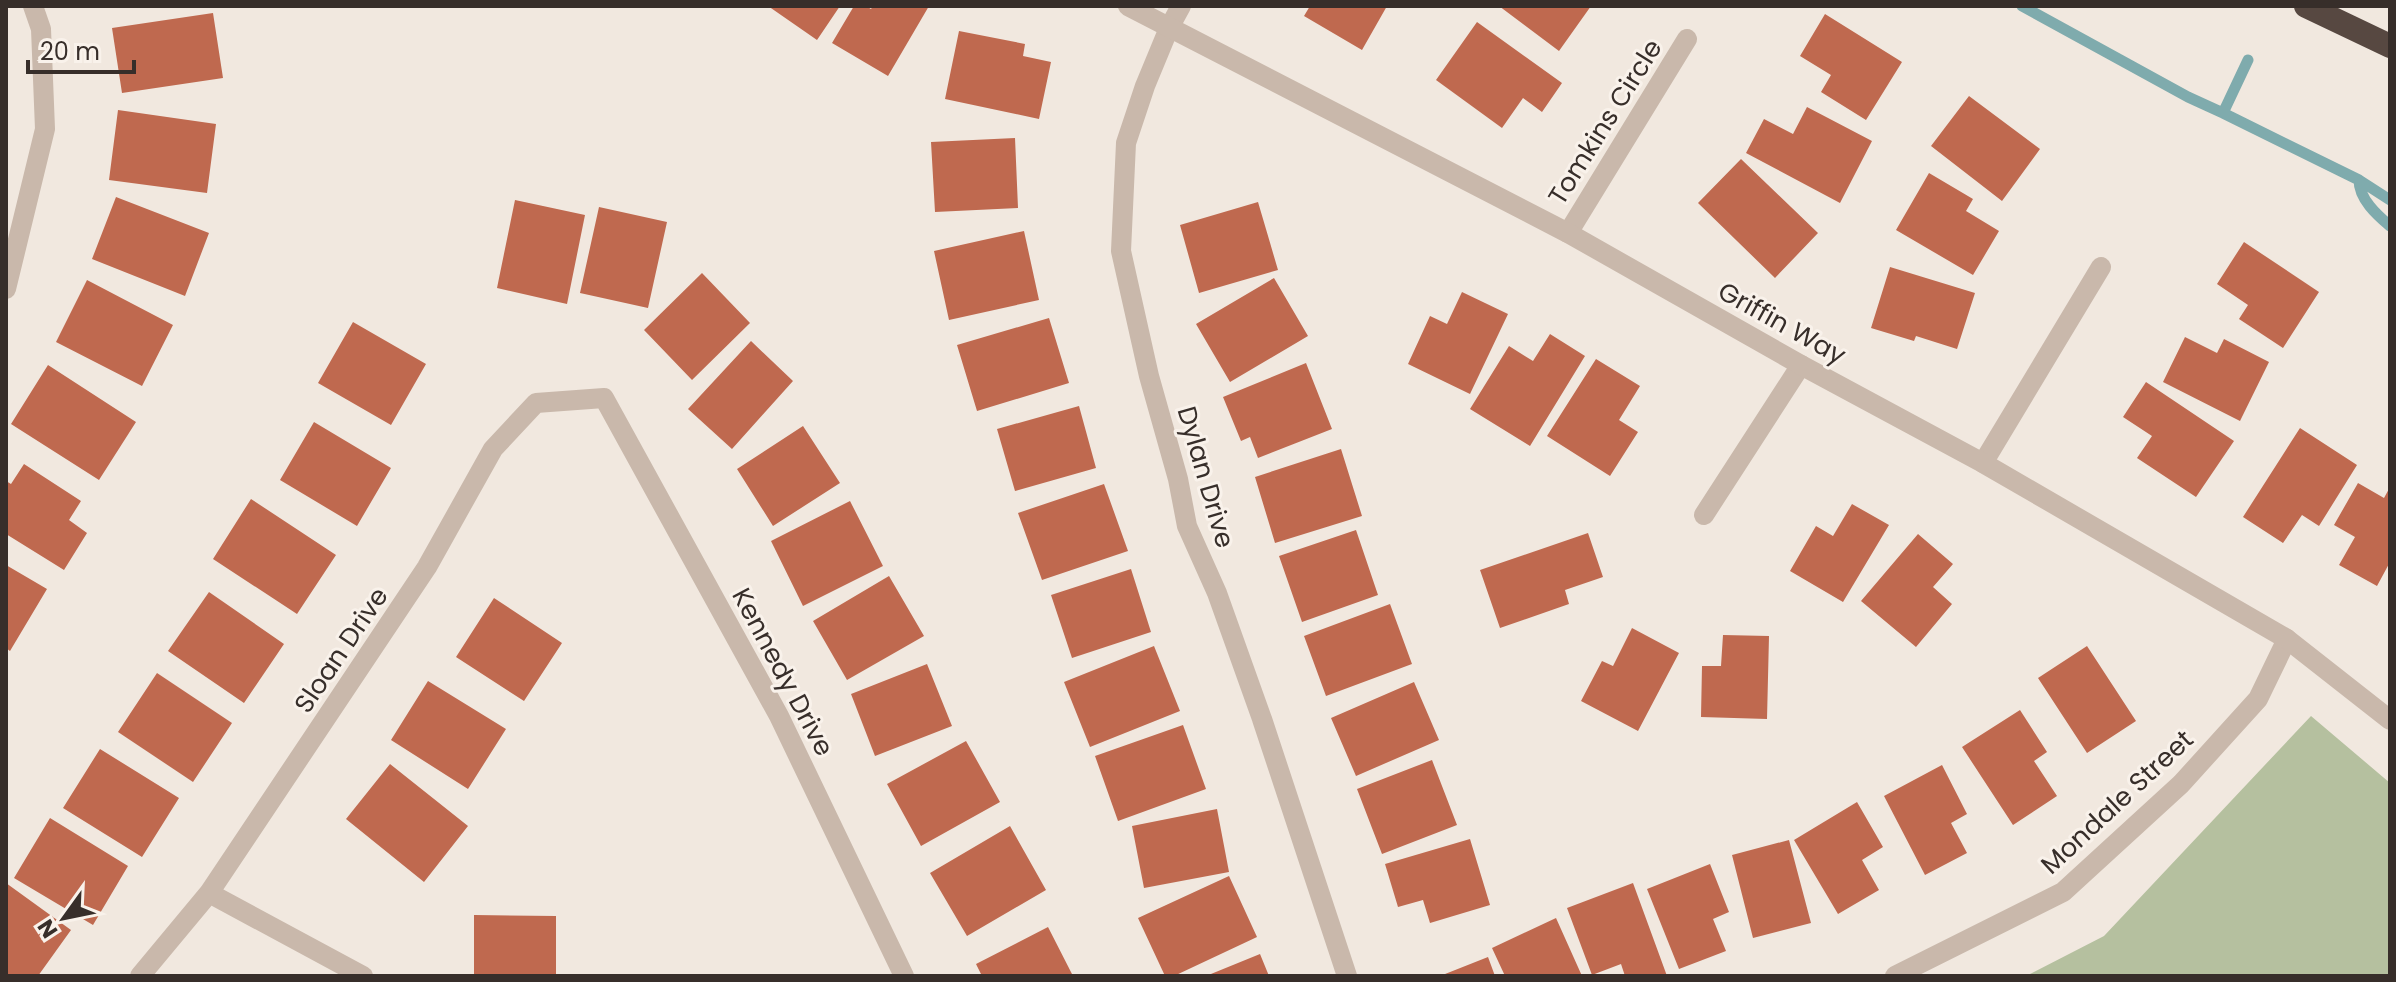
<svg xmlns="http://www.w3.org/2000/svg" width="2396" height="982" font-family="Poppins,sans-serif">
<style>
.green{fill:#b5c09f}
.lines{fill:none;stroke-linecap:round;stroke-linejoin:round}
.stream{stroke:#7fabad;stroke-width:11}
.building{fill:#bf694f}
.minor{stroke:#c9b8ab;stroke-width:20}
.tertiary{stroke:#c9b8ab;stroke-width:20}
.motorway{stroke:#574841;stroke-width:24}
.labels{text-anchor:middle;stroke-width:6;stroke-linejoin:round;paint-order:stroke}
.street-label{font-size:26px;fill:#372e2a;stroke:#f9f2eb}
</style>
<rect width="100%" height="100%" fill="#f1e8df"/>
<!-- green -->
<path class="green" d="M2311,716L2390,783V976H2026L2104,936Z"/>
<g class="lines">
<!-- stream -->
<path class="stream" d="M2022,6L2188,97L2223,113L2248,60
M2223,113L2359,180C2359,199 2377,215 2390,226
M2359,180L2390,200"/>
</g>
<!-- building -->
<path class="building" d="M768,6H840L817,40Z
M854,6H866L871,9L873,6H929L888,76L832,43Z
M1310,6H1387L1362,50L1304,16Z
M1499,6H1591L1559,51Z
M213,13L223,78L122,93L112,28Z
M1825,14L1902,62L1866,120L1821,92L1831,75L1800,56Z
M1477,22L1562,83L1542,112L1523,98L1502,128L1436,80Z
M959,31L1025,44L1023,56L1051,62L1039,119L945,99Z
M1969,96L2040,149L2002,201L1931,146Z
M1807,107L1872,141L1840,203L1746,153L1764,119L1793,134Z
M118,110L216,124L207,193L109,180Z
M1015,138L1018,208L935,212L931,142Z
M1741,159L1818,233L1775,278L1698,203Z
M1929,173L1973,199L1966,211L1999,231L1973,275L1896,230Z
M116,197L209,233L185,296L92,259Z
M515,200L585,215L567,304L497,288Z
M1258,202L1278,270L1199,293L1180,225Z
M599,207L667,222L648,308L580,293Z
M1024,231L1039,300L949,320L934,251Z
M2244,242L2319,292L2283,348L2239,319L2248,305L2217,284Z
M1890,267L1975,293L1957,349L1916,336L1914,341L1871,328Z
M702,273L750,323L692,380L644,330Z
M1274,278L1308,336L1230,382L1196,324Z
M87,280L173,325L142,386L56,342Z
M1462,292L1508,314L1470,394L1408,364L1430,316L1447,324Z
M1049,318L1069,383L977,411L957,345Z
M353,322L426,364L391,425L318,383Z
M1550,334L1585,356L1530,446L1470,409L1509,346L1533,361Z
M2185,337L2217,353L2224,339L2269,362L2240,421L2163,382Z
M751,341L793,381L732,449L688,409Z
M1596,359L1640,386L1619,420L1638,432L1610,476L1547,436Z
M1306,363L1332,429L1258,458L1250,437L1241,441L1223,397Z
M48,365L136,422L99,480L11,424Z
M2146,382L2234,441L2196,497L2137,458L2152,436L2123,417Z
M1079,406L1096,468L1015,491L997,429Z
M314,422L391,468L357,526L280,480Z
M803,426L840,483L773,526L737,469Z
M2300,428L2357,465L2319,526L2302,515L2283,543L2243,517Z
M1341,449L1362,516L1275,543L1255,477Z
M24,464L81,501L69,520L87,533L64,570L6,534V481L11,484Z
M2358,483L2384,498L2390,487V562L2377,586L2339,565L2355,537L2334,525Z
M1104,484L1128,551L1042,580L1018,513Z
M251,499L336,555L297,614L213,559Z
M850,501L883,566L803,606L771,541Z
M1852,504L1889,525L1843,602L1790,571L1816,526L1833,536Z
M1356,530L1378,595L1302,622L1279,556Z
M1588,533L1603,577L1565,590L1569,604L1500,628L1480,570Z
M1918,534L1953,564L1933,587L1952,604L1916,647L1861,601Z
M6,565L47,589L10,651L6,648Z
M1131,569L1151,632L1072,658L1051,595Z
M889,576L924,636L847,680L813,621Z
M209,592L284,644L244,703L168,651Z
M494,598L562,643L524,701L456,657Z
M1390,604L1412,664L1326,696L1304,636Z
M1632,628L1679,653L1638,731L1581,701L1602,661L1613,666Z
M1723,635L1769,636L1767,719L1701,717L1702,666H1721Z
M1154,646L1180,711L1090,747L1064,682Z
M2087,646L2136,721L2087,753L2038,678Z
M927,664L952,726L875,756L851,694Z
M157,673L232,723L193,782L118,732Z
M428,681L506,729L468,789L391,740Z
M1414,682L1439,740L1356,776L1331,718Z
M2020,710L2047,752L2034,761L2057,796L2013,825L1962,747Z
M1183,725L1206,789L1118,821L1095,756Z
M966,741L1000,802L921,846L887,784Z
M100,749L179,798L142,857L63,808Z
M1432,760L1457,825L1382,854L1357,789Z
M390,764L468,826L424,882L346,819Z
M1942,765L1967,814L1951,823L1967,853L1925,875L1884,796Z
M1857,802L1883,847L1862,860L1879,890L1838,914L1794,840Z
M1217,809L1229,872L1144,888L1132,826Z
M50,818L128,866L93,925L14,878Z
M1010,826L1046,890L967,936L930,873Z
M1470,839L1490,905L1430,923L1423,900L1398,907L1385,864Z
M1789,840L1811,923L1753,938L1732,855Z
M1710,864L1729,912L1713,919L1726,951L1679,969L1647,889Z
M1229,876L1257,937L1174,976H1165L1138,918Z
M6,883L71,930L38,976H9L6,974Z
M1633,883L1667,976H1625L1621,964L1592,975L1567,908Z
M474,915L556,916V976H474Z
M1556,918L1582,976H1505L1492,948Z
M1048,927L1073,976H982L976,964Z
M1260,954L1269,976H1206Z
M1488,957L1495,976H1440Z"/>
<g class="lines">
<!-- minor -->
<path class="minor" d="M1181,6L1169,28L1145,86L1126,143L1121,251L1149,376L1178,479L1187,526L1217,593L1262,719L1347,976
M1568,233L1687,39
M6,289L45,129L41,29L33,6
M1983,463L2101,267
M1704,515L1801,365
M209,893L363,976
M140,976L209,893L427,567L493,449L536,403L604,398L779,716L904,976
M1895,976L2063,892L2181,784L2258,699L2287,639"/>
<!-- tertiary -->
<path class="tertiary" d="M1128,6L1568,233L1801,365L1983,463L2287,639L2390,720"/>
<!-- motorway -->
<path class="motorway" d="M2306,6L2390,46"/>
</g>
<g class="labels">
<!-- street labels -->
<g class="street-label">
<text transform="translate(1605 122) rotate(-58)" y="9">Tomkins Circle</text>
<text transform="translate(1782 323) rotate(29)" y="9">Griffin Way</text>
<text transform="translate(1206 477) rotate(74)" y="9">Dylan Drive</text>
<text transform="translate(341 650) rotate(-56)" y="9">Sloan Drive</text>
<text transform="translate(783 672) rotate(62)" y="9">Kennedy Drive</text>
<text transform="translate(2117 802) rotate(-43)" y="9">Mondale Street</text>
</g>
</g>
<!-- border -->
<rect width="2396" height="982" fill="none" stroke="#372e2a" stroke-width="16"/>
<!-- north arrow -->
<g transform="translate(64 918) rotate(237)" stroke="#f9f2eb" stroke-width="6" paint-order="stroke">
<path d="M0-6L14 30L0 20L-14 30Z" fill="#372e2a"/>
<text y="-12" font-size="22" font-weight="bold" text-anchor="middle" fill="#372e2a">N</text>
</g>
<!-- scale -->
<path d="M28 60v12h106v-12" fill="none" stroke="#372e2a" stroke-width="4"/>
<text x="40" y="60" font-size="24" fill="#372e2a" stroke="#f9f2eb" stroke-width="6" paint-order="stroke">20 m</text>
</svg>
